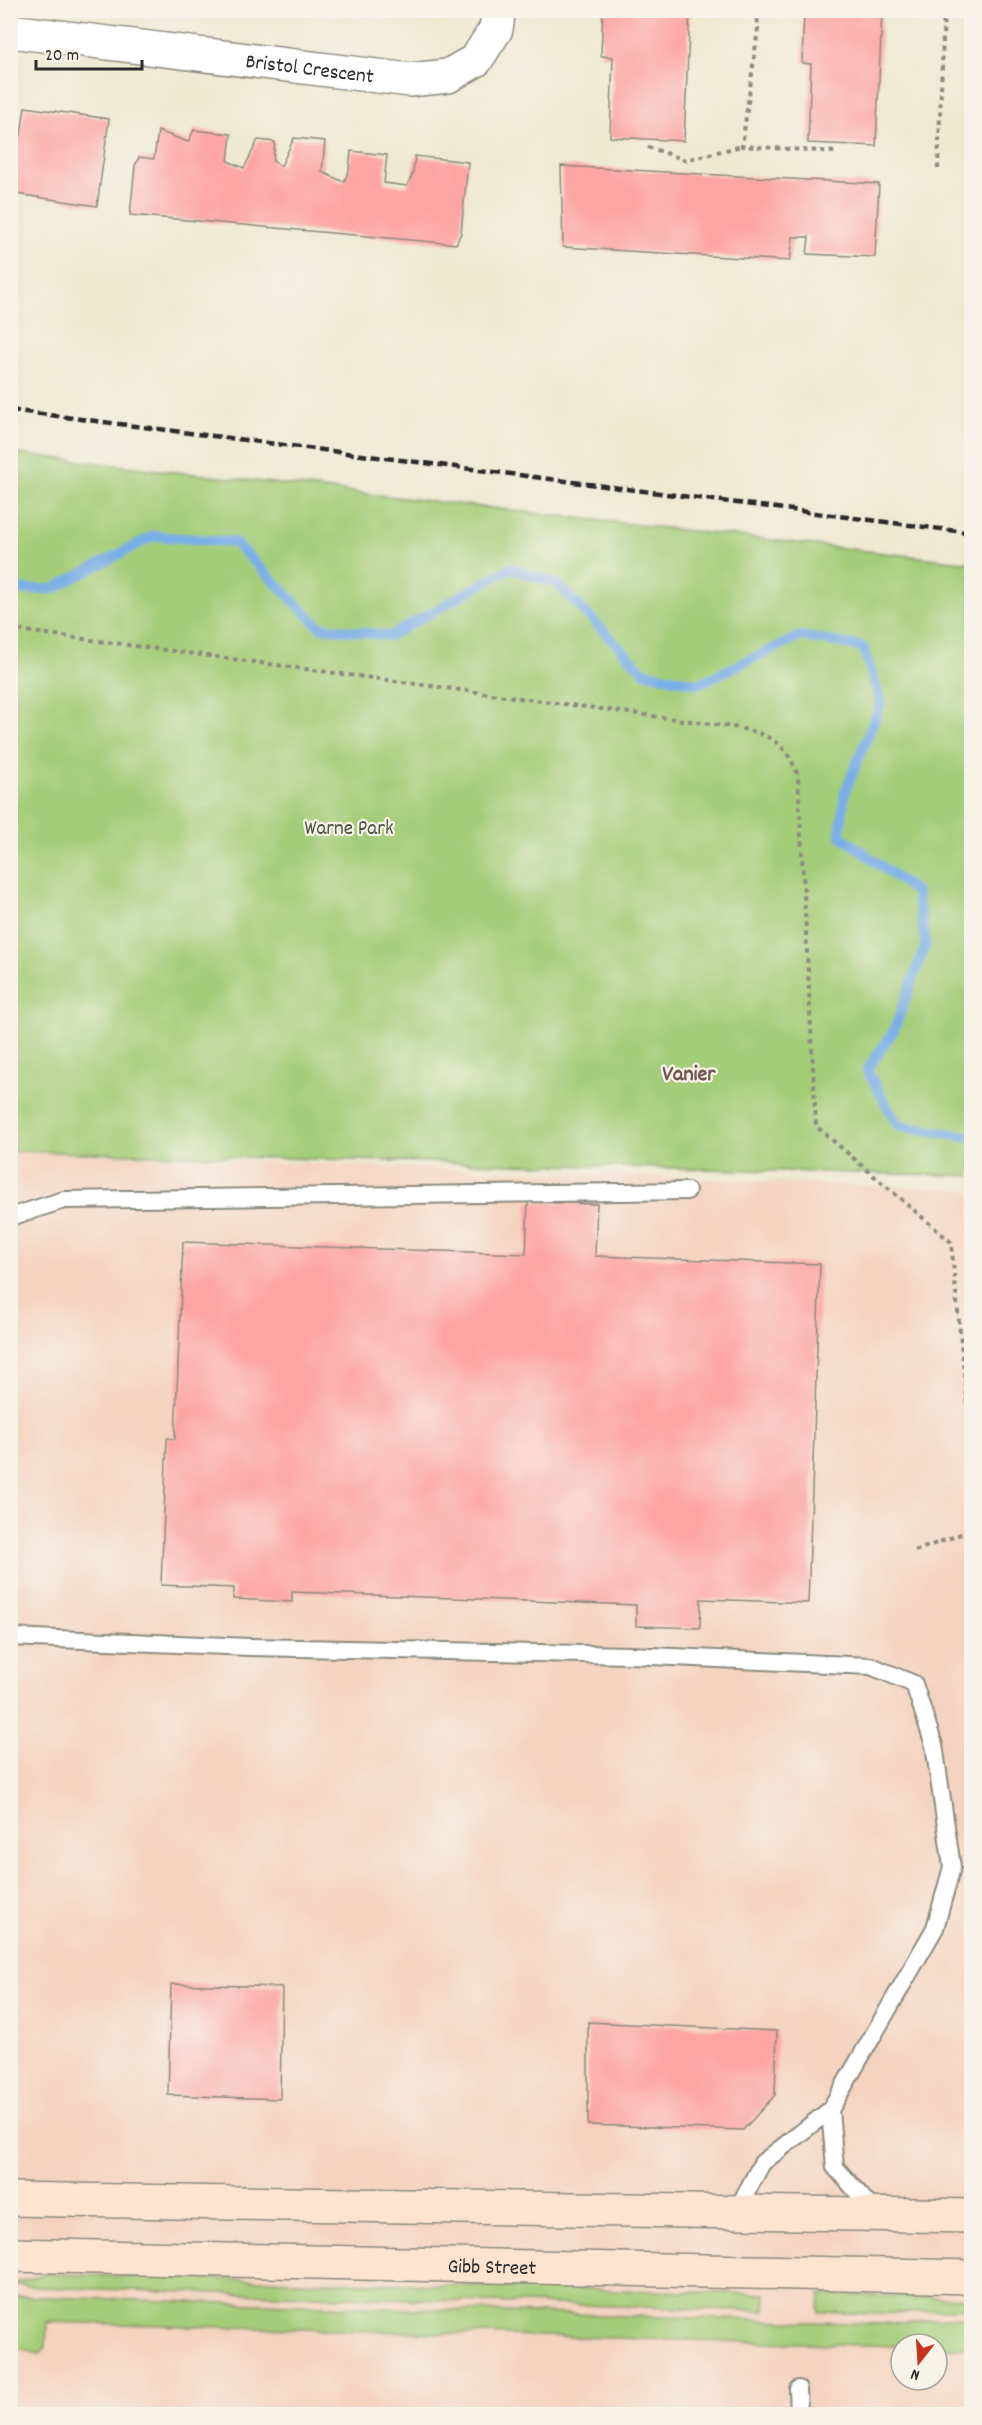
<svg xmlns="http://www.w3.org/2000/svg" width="982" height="2425" font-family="Dekko,sans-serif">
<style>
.built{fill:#f4d3c0;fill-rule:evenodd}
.green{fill:#a4cd79;stroke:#687c52;stroke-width:1.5}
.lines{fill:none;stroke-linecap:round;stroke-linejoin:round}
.stream{stroke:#7aaee7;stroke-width:10}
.building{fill:#fda5a4}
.service-casing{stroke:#8c8a7e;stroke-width:20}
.minor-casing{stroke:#8c8a7e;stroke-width:36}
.secondary-casing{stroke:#8c8a7e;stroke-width:36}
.path{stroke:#8c8a7e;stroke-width:4;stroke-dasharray:4.5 4.5;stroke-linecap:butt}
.service{stroke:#fff;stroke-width:16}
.minor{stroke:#fff;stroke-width:33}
.secondary{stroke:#fde4d1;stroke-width:33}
.rail{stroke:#2b2b2b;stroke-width:4.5;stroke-dasharray:9 4.5;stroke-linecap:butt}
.labels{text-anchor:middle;stroke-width:4.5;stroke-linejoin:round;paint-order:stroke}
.street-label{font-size:21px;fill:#2b2b2b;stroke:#f7f3e8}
.park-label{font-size:21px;fill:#49543e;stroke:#f7f3e8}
.neighbourhood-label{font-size:22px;font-weight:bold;fill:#745655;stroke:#f7f3e8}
</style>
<rect width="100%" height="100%" fill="#f7f3e8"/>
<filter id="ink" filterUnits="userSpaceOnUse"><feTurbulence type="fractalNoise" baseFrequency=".0167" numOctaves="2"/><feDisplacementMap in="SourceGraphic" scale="12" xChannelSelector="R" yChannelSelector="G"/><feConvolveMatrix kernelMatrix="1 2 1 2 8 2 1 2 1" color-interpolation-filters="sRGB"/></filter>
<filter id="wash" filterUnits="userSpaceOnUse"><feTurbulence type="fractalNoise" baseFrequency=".008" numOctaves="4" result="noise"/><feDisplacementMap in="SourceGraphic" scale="24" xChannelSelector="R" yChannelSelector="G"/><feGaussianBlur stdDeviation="1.35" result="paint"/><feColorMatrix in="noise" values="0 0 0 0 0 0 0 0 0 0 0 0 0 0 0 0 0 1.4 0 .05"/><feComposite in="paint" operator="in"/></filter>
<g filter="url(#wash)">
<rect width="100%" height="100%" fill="#eee9d1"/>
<!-- built -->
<path class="built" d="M11,1151L971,1190V2414H11ZM901,2344H937V2380H901Z"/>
<!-- green -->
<path class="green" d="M11,453L971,563V1176L11,1151Z
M44,2274L766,2294L765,2311L36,2287L13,2284Z
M820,2294L971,2298V2308L878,2314L819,2312Z
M13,2296L880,2324L971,2316V2348L937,2347V2344L901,2346L47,2322L46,2347L40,2353L11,2347L10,2297Z"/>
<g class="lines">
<!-- stream -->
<path class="stream" d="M10,590L53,589L153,536L234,542L320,627L390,636L510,568L557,584L644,672L698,684L800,636L863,647L881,703L845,792L840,835L916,892L926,944L894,1030L867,1070L898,1126L972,1137"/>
</g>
<g id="blocks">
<!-- building -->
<path class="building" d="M603,10H690L684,141L610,137L613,57L601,56Z
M804,10H882L876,146L808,143L811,64L802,63Z
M25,107L109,119L97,206L10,193V133L21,135Z
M194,130L231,134L228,161L244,168L258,140L275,142L273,161L281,166L294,138L325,141L322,172L344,182L349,170L351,151L387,155L384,183L407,186L413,173L415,156L468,162L461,233L456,244L130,215L135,166L139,157L154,159L158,131L188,142Z
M561,166L879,184L875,257L807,254L809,237H793L790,261L563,247Z
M528,1202L597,1204L595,1256L820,1264L808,1603L701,1599L700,1628L636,1626V1605L292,1592V1602L233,1599L234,1588L161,1585L167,1438L175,1439L183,1242L526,1254Z
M171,1984L282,1987L280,2099L168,2095Z
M588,2022L777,2031L775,2095L743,2130L588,2125Z"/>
</g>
</g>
<g filter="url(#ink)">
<use href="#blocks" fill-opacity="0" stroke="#8c8a7e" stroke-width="1.5"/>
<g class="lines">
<!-- service casing -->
<g class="service-casing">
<path id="service" d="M10,1217L64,1200L687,1191
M10,1637L250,1647L630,1655L871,1666L914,1684L934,1745L952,1867L935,1928L830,2110L762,2163L736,2212
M830,2110L835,2167L876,2213
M798,2389L799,2414"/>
</g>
<!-- minor casing -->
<g class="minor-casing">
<g id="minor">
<path id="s1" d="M10,31L410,80L448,76L476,60L496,29L499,10"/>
</g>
</g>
<!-- secondary casing -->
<g class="secondary-casing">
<g id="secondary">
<path d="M10,2199L972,2216"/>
<path id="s2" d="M10,2255L972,2277"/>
</g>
</g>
<!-- path -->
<path class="path" d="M757,10L758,29L742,146L836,152
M648,147L685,160L742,146
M938,169L944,10
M10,629L734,727C768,734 786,741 798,776L816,1126L951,1242L972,1453
M915,1551L972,1530"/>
<!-- service -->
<use href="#service" class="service"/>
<!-- minor -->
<use href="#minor" class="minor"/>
<!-- secondary -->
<use href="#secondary" class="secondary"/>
<!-- rail -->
<path class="rail" d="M10,410L972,533"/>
</g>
</g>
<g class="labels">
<!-- street labels -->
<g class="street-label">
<text dy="7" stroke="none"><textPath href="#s1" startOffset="302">Bristol Crescent</textPath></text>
<text dy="7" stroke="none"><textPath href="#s2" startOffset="482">Gibb Street</textPath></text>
</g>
<!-- park labels -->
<g class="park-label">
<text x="349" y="834">Warne Park</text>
</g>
<!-- neighbourhood labels -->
<g class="neighbourhood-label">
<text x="689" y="1080">Vanier</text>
</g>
</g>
<!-- margin -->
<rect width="982" height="2425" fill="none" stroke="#f7f3e8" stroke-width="36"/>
<!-- north arrow -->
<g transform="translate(919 2362) rotate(197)"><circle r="28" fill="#f7f3e8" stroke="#a5a39c" stroke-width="1.5"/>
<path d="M0-4.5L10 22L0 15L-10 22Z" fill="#c8321e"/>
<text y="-9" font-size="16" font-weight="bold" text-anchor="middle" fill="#2b2b2b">N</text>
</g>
<!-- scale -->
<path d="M36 60v9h106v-9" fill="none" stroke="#2b2b2b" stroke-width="3"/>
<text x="45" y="60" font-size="18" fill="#2b2b2b" stroke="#f7f3e8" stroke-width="4.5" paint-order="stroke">20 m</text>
</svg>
